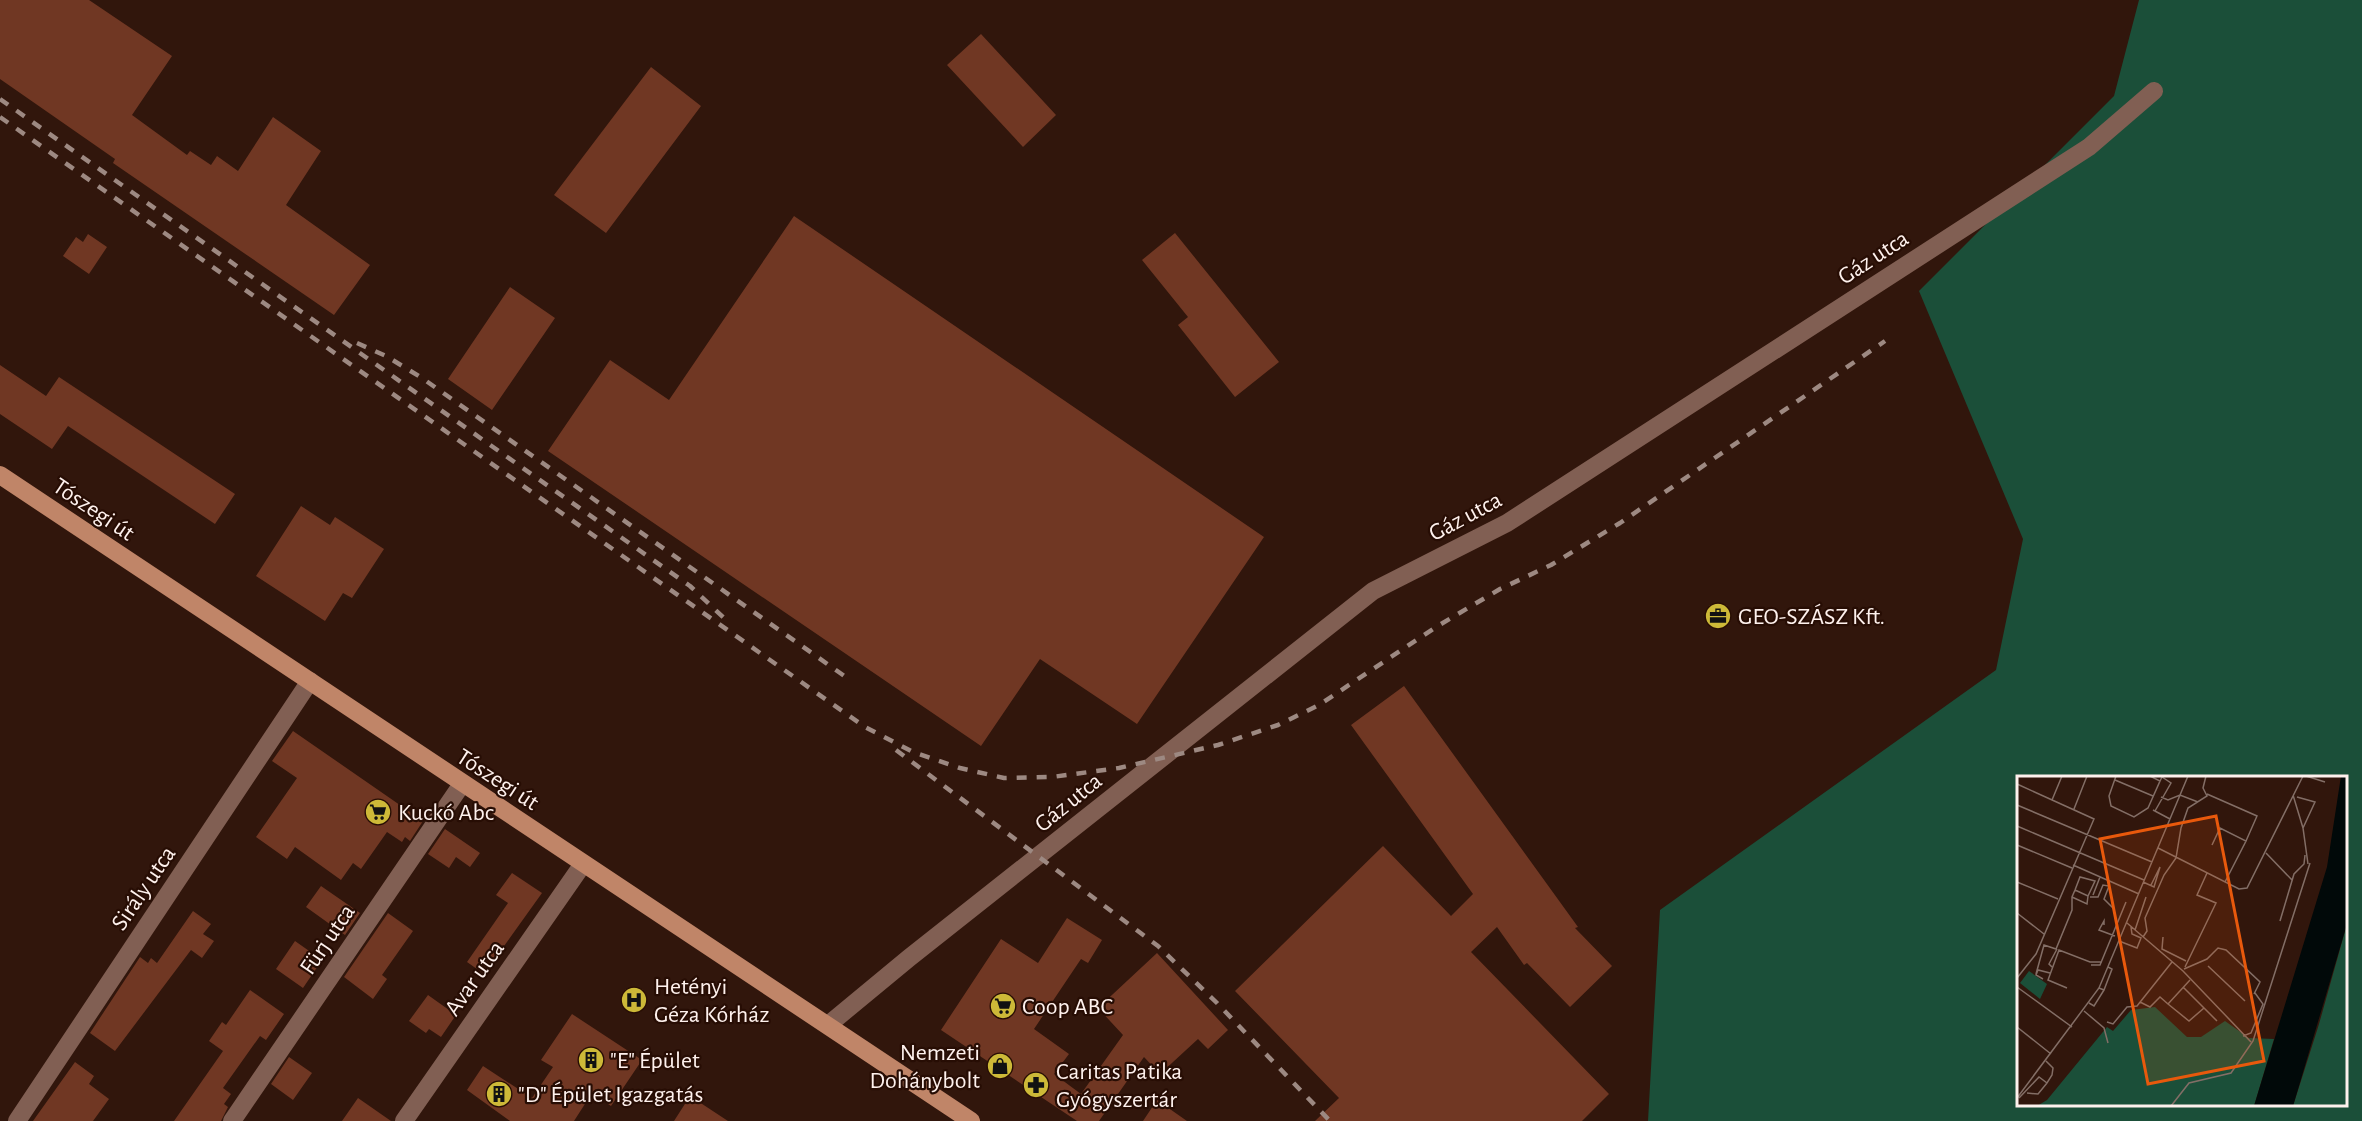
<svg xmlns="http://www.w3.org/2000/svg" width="2362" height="1121" font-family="'Alegreya Sans',sans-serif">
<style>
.green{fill:#1b4f39;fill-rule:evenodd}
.building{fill:#703723}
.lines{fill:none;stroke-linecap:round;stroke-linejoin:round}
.street{stroke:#815f53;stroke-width:18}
.primary{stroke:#c08568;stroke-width:18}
.rail{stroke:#9d8982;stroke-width:4.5;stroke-dasharray:10 10;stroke-linecap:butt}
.labels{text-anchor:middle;stroke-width:4.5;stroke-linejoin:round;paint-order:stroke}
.street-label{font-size:24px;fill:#fef1ed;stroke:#270d04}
.poi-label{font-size:24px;fill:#fef1ed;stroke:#270d04;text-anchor:start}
.inset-road{fill:none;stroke:#836e66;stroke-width:1.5}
.view{fill:#e8590c;fill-opacity:0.15;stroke:#e8590c;stroke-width:3}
.inset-edge{fill:none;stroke:#fef1ed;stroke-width:3}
</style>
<rect width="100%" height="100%" fill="#31160c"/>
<!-- green -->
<path class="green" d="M2139,0H2362V1121H1648L1660,910L1996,670L2023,539L1919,291L2114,96ZM2018,778H2346V1104H2018Z"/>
<!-- building -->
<path class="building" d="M0,0H89L172,56L132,115L187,155L190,151L211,165L217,156L238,171L273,117L321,151L286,205L370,265L334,315L113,163L115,159L0,79Z
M981,34L1056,115L1023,147L947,65Z
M651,67L701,106L606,233L554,195Z
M794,216L1264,537L1137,724L1040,659L981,746L548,451L610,360L669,400Z
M1175,233L1279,362L1235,397L1178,325L1188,317L1142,260Z
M88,234L107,247L89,274L63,256L76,237L83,242Z
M510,287L555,318L492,410L448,379Z
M0,365L46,396L59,377L235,494L215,524L68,426L52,449L0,414Z
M301,506L330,525L335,517L384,549L352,598L343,593L325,621L256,576Z
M1404,686L1578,927L1575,928L1612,966L1570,1007L1527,963L1524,965L1497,927L1471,952L1609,1094L1582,1121H1315L1339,1098L1235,991L1383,846L1451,916L1473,894L1351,725Z
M293,731L423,821L410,841L405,837L402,842L387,832L361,869L353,863L341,880L295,847L287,859L256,837L297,778L272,761Z
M445,829L480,853L470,867L456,857L449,868L428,854Z
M512,873L542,893L484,974L467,962L508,903L496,895Z
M321,886L360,913L345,935L306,907Z
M193,911L211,924L203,934L214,941L202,958L191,950L115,1051L90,1033L140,957L148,963L151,958L157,963Z
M388,913L413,931L382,975L387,979L373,999L344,977Z
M1067,918L1102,940L1088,963L1081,959L1034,1029L1069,1054L1054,1074L1081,1094L1123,1035L1098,1008L1157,953L1228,1030L1208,1049L1198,1039L1160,1074L1144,1057L1099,1121H1077L941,1030L1001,939L1038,963Z
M295,941L322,960L303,988L276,969Z
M250,990L284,1014L266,1040L260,1036L223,1088L231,1094L224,1104L228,1107L221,1121H174L223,1051L209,1041L222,1022L226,1025Z
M428,995L456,1015L441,1037L429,1029L426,1033L409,1021Z
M572,1014L642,1060L611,1106L592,1093L574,1121H510L467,1090L483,1066L532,1098L553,1067L541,1060Z
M289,1057L312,1073L293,1100L271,1084Z
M75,1062L94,1076L89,1084L109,1099L93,1121H33Z
M690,1096L728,1121H674Z
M358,1098L391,1121H342Z
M1157,1100L1187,1121H1143Z"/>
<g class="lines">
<!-- street -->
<path class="street" d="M828,1025L909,958L1373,591L1507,523L2089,147L2154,91
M17,1121L310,681
M232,1121L462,784
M404,1121L583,864"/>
<!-- primary -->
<path class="primary" d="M0,475L971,1121"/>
<!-- rail -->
<path class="rail" d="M0,99L690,586L724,618
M0,117L865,727L913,752L960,768L1004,778L1052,777L1119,768L1218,745L1278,725L1319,705L1436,627L1500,589L1551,565L1620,523L1885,341
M357,343L386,356L422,378L850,680
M896,750L1158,946L1217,1003L1330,1121"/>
</g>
<!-- icons -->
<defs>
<g id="office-disc" transform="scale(1.35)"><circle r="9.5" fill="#cdb938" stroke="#270d04"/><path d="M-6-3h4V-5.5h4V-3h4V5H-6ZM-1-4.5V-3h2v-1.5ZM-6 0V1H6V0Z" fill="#111"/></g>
<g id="supermarket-disc" transform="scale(1.35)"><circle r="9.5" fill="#cdb938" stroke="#270d04"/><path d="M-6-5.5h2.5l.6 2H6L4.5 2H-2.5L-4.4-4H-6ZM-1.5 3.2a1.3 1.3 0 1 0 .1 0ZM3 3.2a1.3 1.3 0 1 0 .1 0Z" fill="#111"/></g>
<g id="hospital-disc" transform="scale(1.35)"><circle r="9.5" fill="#cdb938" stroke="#270d04"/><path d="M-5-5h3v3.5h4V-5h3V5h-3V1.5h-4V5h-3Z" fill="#111"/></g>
<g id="building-disc" transform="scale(1.35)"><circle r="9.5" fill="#cdb938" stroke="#270d04"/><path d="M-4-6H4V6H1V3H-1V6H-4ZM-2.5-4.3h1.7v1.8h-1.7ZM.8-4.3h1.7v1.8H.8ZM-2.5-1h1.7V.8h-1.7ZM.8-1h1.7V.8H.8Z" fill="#111"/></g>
<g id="shop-disc" transform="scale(1.35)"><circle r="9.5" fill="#cdb938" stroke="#270d04"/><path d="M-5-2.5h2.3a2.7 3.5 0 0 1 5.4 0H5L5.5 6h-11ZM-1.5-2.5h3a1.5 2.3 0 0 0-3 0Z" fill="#111"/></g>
<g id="pharmacy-disc" transform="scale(1.35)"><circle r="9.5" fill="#cdb938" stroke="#270d04"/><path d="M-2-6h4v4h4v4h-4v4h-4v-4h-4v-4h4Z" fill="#111"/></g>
</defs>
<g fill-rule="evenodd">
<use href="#office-disc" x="1718" y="616"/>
<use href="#supermarket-disc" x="378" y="812"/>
<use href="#hospital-disc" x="634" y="1000"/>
<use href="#supermarket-disc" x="1003" y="1006"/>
<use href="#building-disc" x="591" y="1060"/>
<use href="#shop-disc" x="1000" y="1066"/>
<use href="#pharmacy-disc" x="1036" y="1085"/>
<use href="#building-disc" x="499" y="1094"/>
</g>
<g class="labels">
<!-- street labels -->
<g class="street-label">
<text transform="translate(1873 257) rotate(-33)" y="8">Gáz utca</text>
<text transform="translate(94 509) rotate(34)" y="8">Tószegi út</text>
<text transform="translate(1465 516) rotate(-28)" y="8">Gáz utca</text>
<text transform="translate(498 779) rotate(33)" y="8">Tószegi út</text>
<text transform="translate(1068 802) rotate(-39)" y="8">Gáz utca</text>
<text transform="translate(143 888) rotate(-56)" y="8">Sirály utca</text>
<text transform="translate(327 939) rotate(-56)" y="8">Fürj utca</text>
<text transform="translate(474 978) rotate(-55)" y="8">Avar utca</text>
</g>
<!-- poi labels -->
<g class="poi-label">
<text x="1738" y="624">GEO-SZÁSZ Kft.</text>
<text x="398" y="820">Kuckó Abc</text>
<text x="654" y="994">Hetényi<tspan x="654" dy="28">Géza Kórház</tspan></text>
<text x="1022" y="1014">Coop ABC</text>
<text x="980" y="1060" text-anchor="end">Nemzeti<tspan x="980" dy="28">Dohánybolt</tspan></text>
<text x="610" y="1068">"E" Épület</text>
<text x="1056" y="1079">Caritas Patika<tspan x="1056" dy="28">Gyógyszertár</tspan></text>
<text x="518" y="1102">"D" Épület Igazgatás</text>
</g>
</g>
<!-- overview -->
<g transform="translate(2017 776)">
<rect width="330" height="330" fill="#31160c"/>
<path d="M330,148V330H276L302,248ZM12,195L30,208L23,223L3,207ZM138,231L170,261H184L208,245L232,262L257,263L237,330H20L30,324L90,251L96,255L114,234Z" fill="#1b4f39"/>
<path d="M324,0H330V148L276,330H237L310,91Z" fill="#010909"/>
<path class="inset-road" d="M99,0L92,20L94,30L117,41L131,32L143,5L133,0M289,0L308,6M98,4L136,20M0,8L77,43L19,178L0,202M190,18L240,40L229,65M276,19L286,52L291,88M144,21L151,24L163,19L181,26M280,21L298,26L286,52M35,24L45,0M0,29L135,86M57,33L70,0M136,34L153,43M138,35L154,7L145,1L143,5M0,50L127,104M0,69L55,92M195,69L203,52L229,65L208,106M141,72L222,113L230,112L286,0M249,77L275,104M56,89L122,118M0,106L41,123M126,106L137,111L143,91L134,109M76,119L83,101M55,121L70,128L71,120M73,121H81L86,109L92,110L87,123L96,132M0,137L27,158M263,145L277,98L287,88L288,79M110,147L166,195L234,266M87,149V145L82,154L98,160M118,154L129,121M126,161L130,155L128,142L147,99L159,82L164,52L171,32L190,20L186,12L189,0M146,161L145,173L169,185M102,165L120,172L124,162L115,158L114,151M74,189H83L109,126M191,190L228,225M35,191L32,188L40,173M168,191L199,127L180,119L190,97M167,193L190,183L201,172L209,174L243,206L237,218M19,198L27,169L39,173L55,134V121L58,114L63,101L78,105L71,120L58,114M26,203L19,199L21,194L33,197M0,211L55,251M166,211L200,245M50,212L31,204L42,174L73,186H85M82,212L87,214L95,193L91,191M123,226L133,231L143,221L151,228L173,204M72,227L77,230L87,214M151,228L172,245L187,232M67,235L87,252L91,267M90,246L96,248L110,231L120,230L155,186M0,251L34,278M226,260L234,257L246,228L238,217M10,317L21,318L30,307M0,322L82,212L171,0M2,322L22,301L30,307L35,299L36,292L29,285M154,330L172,307L214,297L236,265L293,87"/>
<path class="view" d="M199,40L247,285L131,308L83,63Z"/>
<rect width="330" height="330" class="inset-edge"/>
</g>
</svg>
